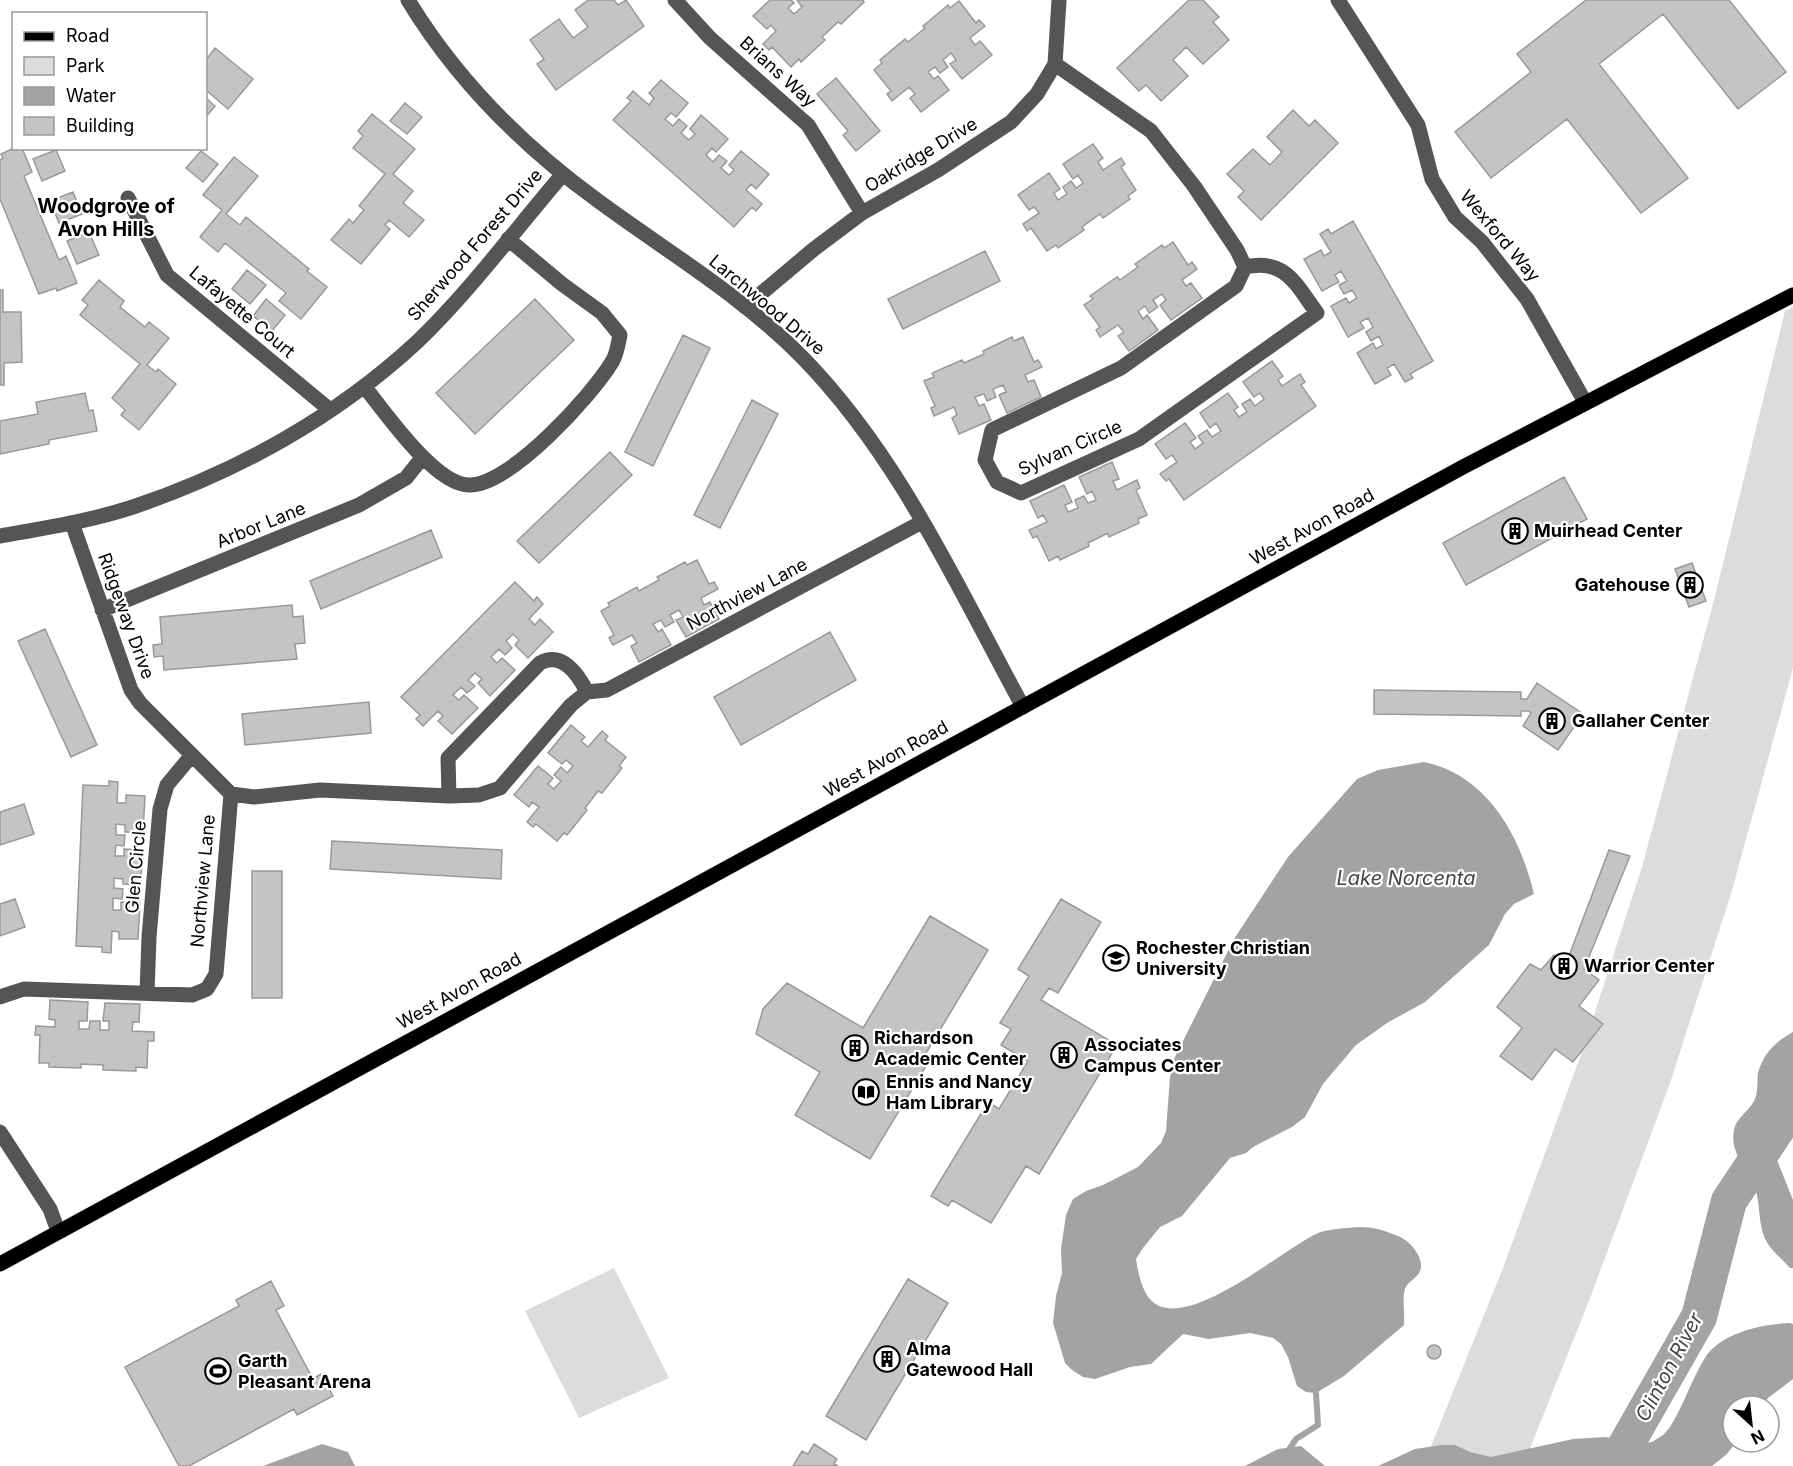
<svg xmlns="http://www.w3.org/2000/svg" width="1793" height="1466" font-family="Inter,sans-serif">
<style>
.green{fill:#dcdcdc}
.water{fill:#a3a3a3}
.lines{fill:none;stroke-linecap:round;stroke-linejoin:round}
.stream{stroke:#a3a3a3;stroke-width:6}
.river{stroke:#a3a3a3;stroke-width:36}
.building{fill:#c4c4c4;stroke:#999;stroke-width:1.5}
.major-casing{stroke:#dbdbdb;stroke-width:16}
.minor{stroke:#555;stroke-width:15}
.major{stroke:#000;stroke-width:15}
.labels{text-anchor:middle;stroke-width:4.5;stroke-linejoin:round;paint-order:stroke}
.street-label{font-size:18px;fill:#000;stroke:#fff}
.poi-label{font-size:18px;font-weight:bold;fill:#000;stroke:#fff;text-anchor:start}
.neighbourhood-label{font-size:20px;font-weight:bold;fill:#000;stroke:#fff}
.water-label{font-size:20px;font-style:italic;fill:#444;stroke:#fff}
</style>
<rect width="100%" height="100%" fill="#fff"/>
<!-- green -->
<path class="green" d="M1793,307V668L1731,894L1670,1083L1589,1301L1523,1466H1423L1503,1268L1583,1049L1642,867L1714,600L1785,311Z
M614,1268L669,1378L579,1418L525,1311Z"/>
<!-- water -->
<path class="water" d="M1424,762C1487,775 1520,835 1534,894L1514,904L1505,914L1489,945L1425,1002L1387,1023L1356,1045L1323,1084L1305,1117L1292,1127L1253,1147L1246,1153L1230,1158L1182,1216L1160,1227L1143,1248L1136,1259C1138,1272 1141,1287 1149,1298C1181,1339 1285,1247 1318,1233C1328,1229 1360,1226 1372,1228C1381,1229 1390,1233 1398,1236C1409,1240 1422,1255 1421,1267C1420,1278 1408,1280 1405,1289C1402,1298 1405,1314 1404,1325L1344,1376L1316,1393L1306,1392L1297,1386L1288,1357L1281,1344L1273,1338L1250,1333L1209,1339L1183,1334L1151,1364L1130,1367L1095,1379L1083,1377L1072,1370L1065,1363L1053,1323L1056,1296L1062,1273L1061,1249L1066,1215L1073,1199L1086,1191L1103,1185L1138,1167L1161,1143L1166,1131L1170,1077L1174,1059L1234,939L1288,857L1357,779L1378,770Z
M1793,1032V1124L1774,1131L1769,1135L1771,1145L1793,1200V1268H1790C1783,1260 1774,1253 1768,1244C1759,1231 1760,1210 1757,1195C1751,1174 1729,1154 1734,1130C1737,1116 1752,1110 1756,1096C1758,1088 1757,1080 1758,1073C1763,1054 1776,1041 1793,1032Z
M1790,1323L1793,1324V1379L1768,1398L1762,1406H1733V1442H1736L1727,1454L1712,1466H1378L1415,1449L1442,1445H1455L1470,1452L1491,1457L1573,1439L1606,1437L1640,1444L1652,1442L1663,1435L1670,1427C1684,1405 1692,1378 1706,1356C1723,1332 1763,1324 1790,1323Z
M322,1444L348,1452L355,1466H263Z
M1301,1446L1325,1466H1245L1278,1449Z"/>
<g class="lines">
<!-- stream -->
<path class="stream" d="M1290,1448L1296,1439L1318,1425L1316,1393"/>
<!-- river -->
<path class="river" d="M1614,1466L1699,1317L1729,1201L1793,1105"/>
</g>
<!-- building -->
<path class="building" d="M588,0H614L618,5L626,0L644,26L556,90L537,64L544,59L530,40L559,19L573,38L588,27L575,10Z
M770,0H791L794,3L788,8L794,14L802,7L797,0H863L864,2L841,24L838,22L822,37L825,40L801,62L799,59L791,67L772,47L769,50L763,44L776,31L771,25L767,29L753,16Z
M1189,0H1203L1219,17L1213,22L1229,40L1203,64L1186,47L1173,60L1188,76L1161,101L1146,85L1139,91L1117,68Z
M1586,0H1729L1786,72L1738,109L1663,14L1599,64L1688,178L1641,213L1567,119L1491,178L1455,132L1531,72L1517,54Z
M959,1L976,23L979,20L985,26L970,38L975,45L980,41L992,55L962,79L950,64L956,60L951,53L943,60L948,67L940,73L935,67L928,72L934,79L938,76L949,90L921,112L910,98L915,94L909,87L892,101L887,94L891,91L874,70L882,63L880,60L905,39L908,42L925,28L923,26L948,5L950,8Z
M215,48L253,79L228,109L206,90V60Z
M836,78L880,131L856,151L843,135L848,131L817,94Z
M661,80L688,103L676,117L671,113L665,119L673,126L679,119L687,126L681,133L689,140L695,134L690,129L701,115L728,139L716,152L712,148L706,155L713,162L719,155L727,161L721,168L729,175L734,170L729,165L741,151L769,174L756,189L751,184L746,190L762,204L756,211L752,207L734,227L613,120L631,101L627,98L633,91L649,105L654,98L649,93Z
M206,98L215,106L206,117Z
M405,103L422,117L407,134L390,121Z
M1293,110L1309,126L1315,120L1338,143L1261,220L1238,197L1244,191L1227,174L1253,149L1270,165L1282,152L1267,137Z
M372,114L415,149L393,174L413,191L403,203L424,220L409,237L389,220L385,225L390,229L361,264L331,240L349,219L353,223L364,210L359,206L385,174L353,148L363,136L358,131Z
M1093,144L1103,158L1098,162L1103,170L1121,158L1125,164L1121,167L1136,190L1128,196L1130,199L1103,218L1100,214L1082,227L1084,230L1058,248L1056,245L1047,251L1031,228L1027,231L1023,224L1039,213L1034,207L1029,210L1018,195L1049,173L1060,189L1054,193L1058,200L1067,194L1063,187L1071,181L1076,188L1083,183L1078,175L1073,179L1063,164Z
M14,148H22L32,172L24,176L59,260L66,256L77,283L57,291L56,288L39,294L0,199V160L3,158L1,154Z
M56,150L65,171L42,181L33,159Z
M201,151L218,164L203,182L186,168Z
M234,157L258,176L226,214L240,225L246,217L309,269L307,271L327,287L301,319L279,301L286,293L225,243L218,252L200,237L222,210L203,195Z
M73,192L82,214L59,223L50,201Z
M1353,221L1433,361L1410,374L1413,378L1405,382L1394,364L1387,368L1391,375L1375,384L1357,353L1373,343L1376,349L1383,345L1379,336L1371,341L1366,332L1373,327L1368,318L1360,322L1364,328L1348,337L1331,306L1346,298L1349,303L1357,298L1352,290L1344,294L1339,285L1347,281L1341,271L1335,275L1339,282L1322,291L1304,259L1321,250L1324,256L1331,252L1320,234L1328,229L1331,234Z
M89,232L99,255L77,264L67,241Z
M1173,242L1188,265L1192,262L1197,269L1182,280L1186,286L1191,283L1202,298L1171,320L1160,305L1166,300L1162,294L1153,300L1158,307L1149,313L1145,306L1138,311L1143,319L1147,315L1158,330L1129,351L1118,336L1124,332L1118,325L1100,337L1096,330L1100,327L1084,305L1093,299L1090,296L1117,277L1120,280L1138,267L1135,264L1162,245L1164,248Z
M985,251L1000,281L903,329L888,299Z
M247,270L266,285L250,304L232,289Z
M99,280L124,301L120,307L145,327L149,322L169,338L147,365L156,372L158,369L176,384L139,430L121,415L125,410L112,398L140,364L80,315L88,305L82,300Z
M0,290H3V312H21L22,362L4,363V385H0Z
M266,299L285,315L272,331L253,316Z
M535,299L574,340L475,434L436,393Z
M683,335L710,348L653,466L625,452Z
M1012,337L1014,341L1023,337L1034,362L1038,360L1042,367L1025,375L1028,382L1034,380L1041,397L1007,413L999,395L1006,392L1003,385L993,389L996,397L987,401L984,394L975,397L979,406L984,404L991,420L959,434L952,418L957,415L954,407L934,416L931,408L935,406L924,381L934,377L932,373L962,360L964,363L984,354L983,351Z
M1272,361L1283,376L1278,380L1282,386L1300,374L1305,382L1301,385L1316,406L1184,500L1169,479L1166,481L1160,474L1177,462L1172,455L1166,459L1155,444L1185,423L1196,438L1190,442L1195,449L1203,443L1198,436L1207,430L1212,437L1221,431L1216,423L1210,428L1200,413L1228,393L1238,407L1234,410L1239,417L1247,412L1242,404L1250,399L1255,406L1264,399L1260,393L1254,397L1243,382Z
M85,393L89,411L93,410L97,431L49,440V444L0,454V421L38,414L36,402Z
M752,400L778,414L720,528L694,515Z
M610,452L632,475L539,563L517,541Z
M1112,462L1119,479L1113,481L1117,490L1137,480L1140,488L1136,490L1147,515L1138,519L1139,523L1109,537L1108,533L1088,543L1089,546L1060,560L1058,556L1049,561L1037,536L1033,538L1029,530L1047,522L1043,515L1038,518L1030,501L1064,485L1072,502L1065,505L1068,512L1078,508L1075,500L1084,496L1088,503L1096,500L1092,491L1087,494L1079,477Z
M1564,477L1587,519L1466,585L1443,543Z
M431,530L442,557L321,609L310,581Z
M697,560L709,584L714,582L718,589L701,598L704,605L710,602L719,619L686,637L676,620L683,617L679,610L670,615L674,622L665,627L661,620L653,624L658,632L662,629L671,645L639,662L631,646L637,643L632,635L613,645L609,638L614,635L601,611L610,606L608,603L637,587L639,591L659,580L657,577L685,562L687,565Z
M1692,563L1706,601L1689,607L1675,569Z
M515,582L534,601L537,597L543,604L529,619L535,625L540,619L553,632L528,658L515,645L519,640L513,634L506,641L512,648L505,655L499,649L491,657L497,663L502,658L515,670L490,696L478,683L482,679L475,673L468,680L475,686L467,693L461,687L453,695L459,700L464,695L478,708L452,734L438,721L443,716L438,711L423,726L416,719L420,715L401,697Z
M292,605L293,617L303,616L305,643L295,644L297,659L164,670L163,656L154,657L153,645L162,644L160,617Z
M45,629L97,745L71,757L18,641Z
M830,632L856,680L741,745L714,697Z
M1537,683L1583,714L1558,750L1523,726L1531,713L1528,711H1521V716L1374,714V690L1521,692V699H1527Z
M369,702L371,733L245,745L242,714Z
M571,725L585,737L581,741L588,747L602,731L608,736L605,740L626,757L619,766L622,768L602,793L598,791L585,808L587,810L567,835L564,833L557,841L536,824L533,827L527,822L539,807L532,802L529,807L514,795L538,766L553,778L548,784L554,789L561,781L554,775L561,767L567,773L573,766L566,760L562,764L548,753Z
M109,781L118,782L117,803H126V795L145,796L143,832H125V825L116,824V835H125L124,846L116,845L115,856H124V849L142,850L141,885L123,884V879L114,878V888L123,889L122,899L113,898V910H121V902L140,903L138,939H119V932L112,931L111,953L102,952V947L76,946L83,785L109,786Z
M24,804L34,834L0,845V812Z
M332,841L502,850L501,879L330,869Z
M1609,850L1630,856L1584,969L1599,980L1579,1006L1603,1024L1573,1062L1555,1049L1532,1080L1500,1056L1522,1028L1497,1007L1530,964L1541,970L1554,955L1566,964Z
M252,871H282V998H252Z
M15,899L25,927L0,936V904Z
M1061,899L1101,922L1058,993L1049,988L1041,1000L1117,1045L1039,1174L1026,1166L991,1223L952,1200L948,1206L931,1196L988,1102L999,1109L1028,1061L1001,1045L1011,1029L1000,1023L1029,976L1018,969Z
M930,916L988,950L920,1063L926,1066L870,1159L795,1115L820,1072L756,1034L763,1009L787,983L863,1028Z
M50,1000L88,1002L87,1021H79V1029H89L90,1021H100V1030H109V1021H103L105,1003L140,1004L139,1022H133L132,1031L154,1032V1041H148L147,1068L136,1067V1071L103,1070V1065L81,1064V1068L49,1067V1063H39L40,1035H35L36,1026L55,1027V1020L49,1019Z
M908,1279L948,1303L866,1440L826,1416Z
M271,1281L284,1306L276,1310L313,1379L321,1374L333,1396L297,1415L294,1409L189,1466H179L125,1367L239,1306L236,1300Z
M1427 1352a7 7 0 1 1 14 0a7 7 0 1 1-14 0Z
M814,1444L837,1459L834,1464L838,1466H793L802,1451L808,1454Z"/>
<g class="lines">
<!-- major casing -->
<g class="major-casing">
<path id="major" d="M0,1264L1463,467L1793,295"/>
</g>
<!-- minor -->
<path class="minor" d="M408,0C456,79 523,146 597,200C666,251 741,295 802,357C899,456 957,586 1023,707
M675,0L710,38L808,125L862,213
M1338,0L1418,125L1432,179L1455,217L1482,242L1527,299L1585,402
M1055,64L1151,131L1194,186L1237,250L1245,267L1236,286L1121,368L992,430L985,460L997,482L1021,493L1139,439L1317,313C1296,285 1286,258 1245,267
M128,198L167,275L330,410
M745,307L814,249L862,213L938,170L1011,122L1037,94L1055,64L1059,0
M364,386C384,411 435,485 469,485C510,486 592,395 612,362C617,354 618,344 620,335L602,313L562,284L508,239
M72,523L131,690L140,703L231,794
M0,536C45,528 90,521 133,507C237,472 336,417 417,342C470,291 515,230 563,174
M102,610L359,505L406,478L422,458
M231,794L254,797L320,790L449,796L479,795L500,788L571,705L587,692L607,690L922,522
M449,796L448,758L540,663C562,651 578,674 587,692
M147,993L149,937L160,809L167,785L192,755
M0,997L24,989L192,995L207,989L216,974L231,794
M0,1132L50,1209L58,1231"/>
<!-- major -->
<use href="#major" class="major"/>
</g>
<!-- icons -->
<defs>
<g id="building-ring" transform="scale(1.35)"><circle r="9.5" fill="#fff" stroke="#000" stroke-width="1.5"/><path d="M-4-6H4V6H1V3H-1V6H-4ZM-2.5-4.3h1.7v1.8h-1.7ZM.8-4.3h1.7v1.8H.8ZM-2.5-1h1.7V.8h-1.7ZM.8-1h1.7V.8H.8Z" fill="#000"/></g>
<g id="university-ring" transform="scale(1.35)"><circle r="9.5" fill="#fff" stroke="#000" stroke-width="1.5"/><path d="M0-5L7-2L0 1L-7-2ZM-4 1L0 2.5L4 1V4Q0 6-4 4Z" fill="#000"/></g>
<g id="library-ring" transform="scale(1.35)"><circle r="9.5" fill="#fff" stroke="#000" stroke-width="1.5"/><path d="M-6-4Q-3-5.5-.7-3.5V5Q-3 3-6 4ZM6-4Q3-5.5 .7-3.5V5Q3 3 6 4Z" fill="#000"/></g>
<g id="stadium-ring" transform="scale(1.35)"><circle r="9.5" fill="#fff" stroke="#000" stroke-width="1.5"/><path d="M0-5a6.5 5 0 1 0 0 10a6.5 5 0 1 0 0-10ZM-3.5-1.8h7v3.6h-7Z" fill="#000"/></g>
</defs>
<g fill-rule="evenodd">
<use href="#building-ring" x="1515" y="531"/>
<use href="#building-ring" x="1690" y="585"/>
<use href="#building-ring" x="1552" y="721"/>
<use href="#university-ring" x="1116" y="958"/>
<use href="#building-ring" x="1564" y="966"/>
<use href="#building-ring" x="855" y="1048"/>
<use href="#building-ring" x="1064" y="1055"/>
<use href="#library-ring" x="866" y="1092"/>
<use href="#building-ring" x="887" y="1359"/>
<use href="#stadium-ring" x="218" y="1371"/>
</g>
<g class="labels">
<!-- street labels -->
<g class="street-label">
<text transform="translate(778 72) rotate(42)" y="6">Brians Way</text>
<text transform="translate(921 155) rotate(-31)" y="6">Oakridge Drive</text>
<text transform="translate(1500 236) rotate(50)" y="6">Wexford Way</text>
<text transform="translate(475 245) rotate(-49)" y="6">Sherwood Forest Drive</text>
<text transform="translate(767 305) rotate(40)" y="6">Larchwood Drive</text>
<text transform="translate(242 312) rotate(40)" y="6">Lafayette Court</text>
<text transform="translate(1070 448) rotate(-24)" y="6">Sylvan Circle</text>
<text transform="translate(261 525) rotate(-22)" y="6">Arbor Lane</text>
<text transform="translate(1312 527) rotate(-29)" y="6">West Avon Road</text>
<text transform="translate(747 594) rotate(-28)" y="6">Northview Lane</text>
<text transform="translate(126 616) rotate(70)" y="6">Ridgeway Drive</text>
<text transform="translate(886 759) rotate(-29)" y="6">West Avon Road</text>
<text transform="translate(136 867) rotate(-85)" y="6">Glen Circle</text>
<text transform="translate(203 881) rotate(-85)" y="6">Northview Lane</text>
<text transform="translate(459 991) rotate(-29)" y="6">West Avon Road</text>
</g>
<!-- poi labels -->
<g class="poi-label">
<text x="1534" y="537">Muirhead Center</text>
<text x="1670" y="591" text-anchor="end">Gatehouse</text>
<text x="1572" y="727">Gallaher Center</text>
<text x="1136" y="954">Rochester Christian<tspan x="1136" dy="21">University</tspan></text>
<text x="1584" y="972">Warrior Center</text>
<text x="874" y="1044">Richardson<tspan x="874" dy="21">Academic Center</tspan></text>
<text x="1084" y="1051">Associates<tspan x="1084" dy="21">Campus Center</tspan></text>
<text x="886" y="1088">Ennis and Nancy<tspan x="886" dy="21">Ham Library</tspan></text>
<text x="906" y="1355">Alma<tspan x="906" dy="21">Gatewood Hall</tspan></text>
<text x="238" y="1367">Garth<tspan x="238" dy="21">Pleasant Arena</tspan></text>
</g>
<!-- neighbourhood labels -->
<g class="neighbourhood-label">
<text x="106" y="213">Woodgrove of<tspan x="106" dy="23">Avon Hills</tspan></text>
</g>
<!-- water labels -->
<g class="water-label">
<text x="1406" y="885">Lake Norcenta</text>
<text transform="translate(1669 1367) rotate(-62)" y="7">Clinton River</text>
</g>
</g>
<!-- legend -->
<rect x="12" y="12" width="195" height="138" fill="#ffffff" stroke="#999999" stroke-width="1.5"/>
<rect x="24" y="32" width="30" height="9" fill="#000000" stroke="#999999" stroke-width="1.5"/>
<text x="66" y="42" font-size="18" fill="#000000">Road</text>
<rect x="24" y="57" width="30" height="18" fill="#dcdcdc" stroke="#999999" stroke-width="1.5"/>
<text x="66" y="72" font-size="18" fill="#000000">Park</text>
<rect x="24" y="87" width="30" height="18" fill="#a3a3a3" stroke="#999999" stroke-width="1.5"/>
<text x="66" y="102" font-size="18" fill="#000000">Water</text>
<rect x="24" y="117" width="30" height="18" fill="#c4c4c4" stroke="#999999" stroke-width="1.5"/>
<text x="66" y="132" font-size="18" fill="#000000">Building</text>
<!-- north arrow -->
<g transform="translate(1751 1424) rotate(153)"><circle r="28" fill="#ffffff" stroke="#999999" stroke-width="1.5"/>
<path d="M0-4.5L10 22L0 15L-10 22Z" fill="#000000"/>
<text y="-9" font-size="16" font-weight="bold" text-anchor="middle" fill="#000000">N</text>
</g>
</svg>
